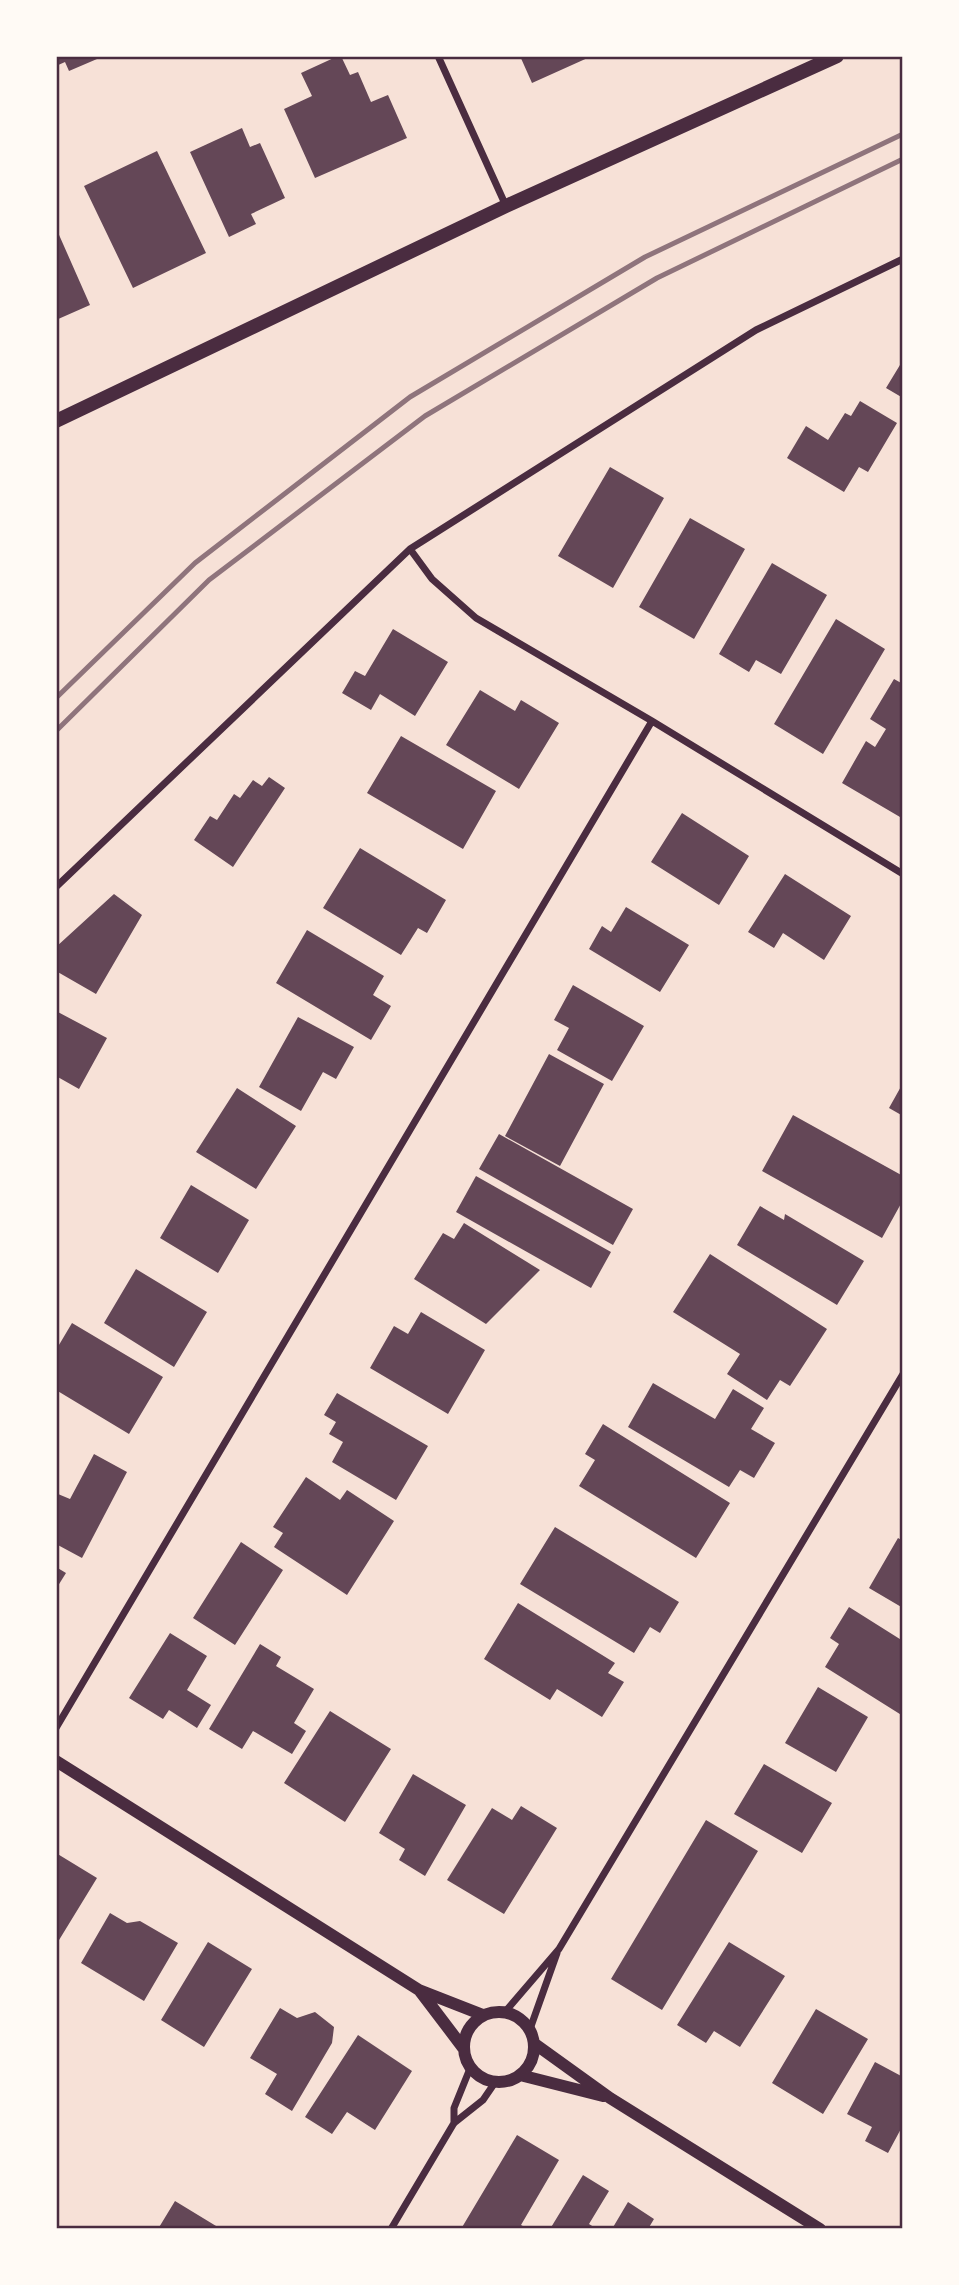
<svg xmlns="http://www.w3.org/2000/svg" width="959" height="2285" font-family="'PT Serif',serif">
<style>
.building{fill:#644757}
.lines{fill:none;stroke-linecap:round;stroke-linejoin:round}
.minor{stroke:#4a2c40;stroke-width:7}
.tertiary{stroke:#4a2c40;stroke-width:12}
.secondary{stroke:#4a2c40;stroke-width:14}
.rail{stroke:#8f747c;stroke-width:5}
.neatline{fill:none;stroke:#4a2c40;stroke-width:2.5}
</style>
<rect width="100%" height="100%" fill="#f7e1d7"/>
<!-- building -->
<path class="building" d="M56,56H104L69,71L65,62L56,66Z
M338,56H341L350,75L358,72L371,102L388,95L407,138L315,178L284,109L312,96L301,73Z
M520,56H592L532,83Z
M242,128L250,147L260,143L285,198L251,214L256,224L229,237L190,152Z
M157,151L206,253L133,288L84,186Z
M56,228L90,305L56,320Z
M903,360V398L886,388Z
M860,401L897,423L868,472L859,467L844,492L787,458L806,426L828,440L845,413L851,416Z
M610,467L664,498L613,588L558,556Z
M690,518L745,549L694,639L639,607Z
M772,563L827,595L781,674L756,660L749,672L719,654Z
M836,619L885,649L823,754L774,724Z
M393,629L448,662L415,716L380,694L371,710L342,693L355,671L365,676Z
M894,679L903,684V812L900,817L842,783L866,741L875,747L886,729L870,719Z
M480,690L515,711L521,700L559,723L519,789L446,745Z
M401,736L496,791L463,849L367,793Z
M269,777L285,788L233,867L194,840L210,816L217,820L234,794L240,798L253,780L262,786Z
M682,813L749,856L719,905L651,862Z
M360,848L446,900L427,933L418,928L401,955L323,908Z
M785,874L851,916L824,960L783,933L774,948L748,932Z
M114,894L142,915L96,994L56,971V947Z
M626,907L689,945L660,992L589,949L602,926L611,932Z
M307,930L384,976L373,995L391,1006L371,1040L276,983Z
M573,985L644,1026L612,1081L557,1050L569,1028L554,1020Z
M56,1011L107,1038L79,1089L56,1076Z
M298,1017L354,1047L336,1079L323,1072L301,1111L259,1087Z
M549,1054L604,1084L560,1166L505,1136Z
M903,1083V1116L889,1108Z
M237,1088L296,1126L256,1189L196,1152Z
M793,1115L903,1176V1200L882,1238L762,1171Z
M499,1134L633,1209L613,1245L479,1169Z
M476,1176L611,1252L591,1288L456,1212Z
M191,1185L249,1220L218,1273L160,1238Z
M760,1206L784,1220L785,1214L864,1261L837,1305L737,1245Z
M464,1223L540,1270L486,1324L414,1279L443,1233L454,1239Z
M710,1254L827,1329L790,1386L780,1380L767,1400L727,1374L740,1354L673,1312Z
M136,1269L207,1312L174,1367L104,1323Z
M421,1312L485,1350L448,1414L370,1368L394,1326L408,1334Z
M72,1323L163,1377L129,1434L56,1390V1350Z
M653,1383L715,1419L733,1389L764,1408L751,1429L775,1443L754,1478L740,1470L729,1487L628,1427Z
M337,1393L428,1446L396,1500L332,1462L343,1442L329,1434L336,1422L324,1415Z
M603,1424L730,1503L696,1558L579,1486L595,1460L585,1454Z
M94,1454L127,1472L82,1558L56,1544V1498L58,1494L70,1499Z
M306,1477L340,1500L347,1490L394,1521L347,1595L274,1547L283,1533L273,1527Z
M555,1527L679,1602L660,1633L650,1627L634,1653L520,1584Z
M898,1538L903,1541V1608L869,1588Z
M241,1542L283,1570L235,1645L193,1618Z
M56,1567L66,1573L56,1589Z
M518,1603L615,1663L608,1673L624,1682L602,1717L557,1689L550,1700L484,1659Z
M849,1607L903,1641V1716L825,1667L839,1644L830,1638Z
M170,1633L207,1656L187,1690L211,1705L197,1728L169,1710L163,1719L129,1698Z
M260,1644L281,1657L276,1666L314,1689L294,1723L306,1731L292,1754L253,1731L242,1749L209,1729Z
M818,1687L868,1717L836,1772L785,1743Z
M330,1711L391,1749L345,1822L284,1783Z
M764,1764L832,1803L802,1853L734,1814Z
M413,1774L466,1805L425,1876L399,1860L405,1849L379,1833Z
M521,1806L557,1828L504,1914L447,1880L492,1808L512,1820Z
M706,1820L758,1851L662,2010L611,1979Z
M56,1853L97,1878L56,1945Z
M110,1913L127,1923L140,1921L178,1943L144,2001L81,1963Z
M208,1942L252,1969L204,2047L161,2020Z
M729,1942L785,1976L740,2047L714,2031L706,2043L677,2025Z
M280,2008L297,2018L315,2012L334,2027L332,2043L292,2111L265,2094L277,2074L250,2058Z
M816,2009L868,2039L823,2114L772,2083Z
M358,2035L412,2071L375,2130L347,2112L332,2134L305,2117Z
M875,2062L903,2077V2125L888,2153L865,2141L872,2127L847,2114Z
M517,2135L559,2160L521,2225L528,2229H461Z
M583,2175L609,2191L589,2224L597,2229H550Z
M175,2201L221,2229H158Z
M628,2202L654,2219L648,2229H612Z"/>
<g class="lines">
<!-- minor -->
<path class="minor" d="M438,56L506,206
M410,549L432,579L476,618L652,721L903,874
M56,887L410,549L756,330L903,259
M56,1728L652,721
M504,2013L559,1949L903,1374
M530,2029L557,1953
M454,2123V2108L471,2066
M391,2229L454,2123L483,2100L496,2081"/>
<!-- tertiary -->
<path class="tertiary" d="M56,1761L419,1990L483,2015
M420,1991L464,2049
M464 2047a35 35 0 1 1 70 0a35 35 0 1 1-70 0Z
M535,2044L610,2098L820,2229
M520,2075L603,2096"/>
<!-- secondary -->
<path class="secondary" d="M56,421L506,206L837,56"/>
<!-- rail -->
<path class="rail" d="M56,698L195,563L410,397L645,257L903,134
M56,731L209,580L425,416L657,278L903,159"/>
</g>
<!-- border -->
<rect width="959" height="2285" fill="none" stroke="#fffaf5" stroke-width="116"/>
<rect x="58" y="58" width="843" height="2169" class="neatline"/>
</svg>
